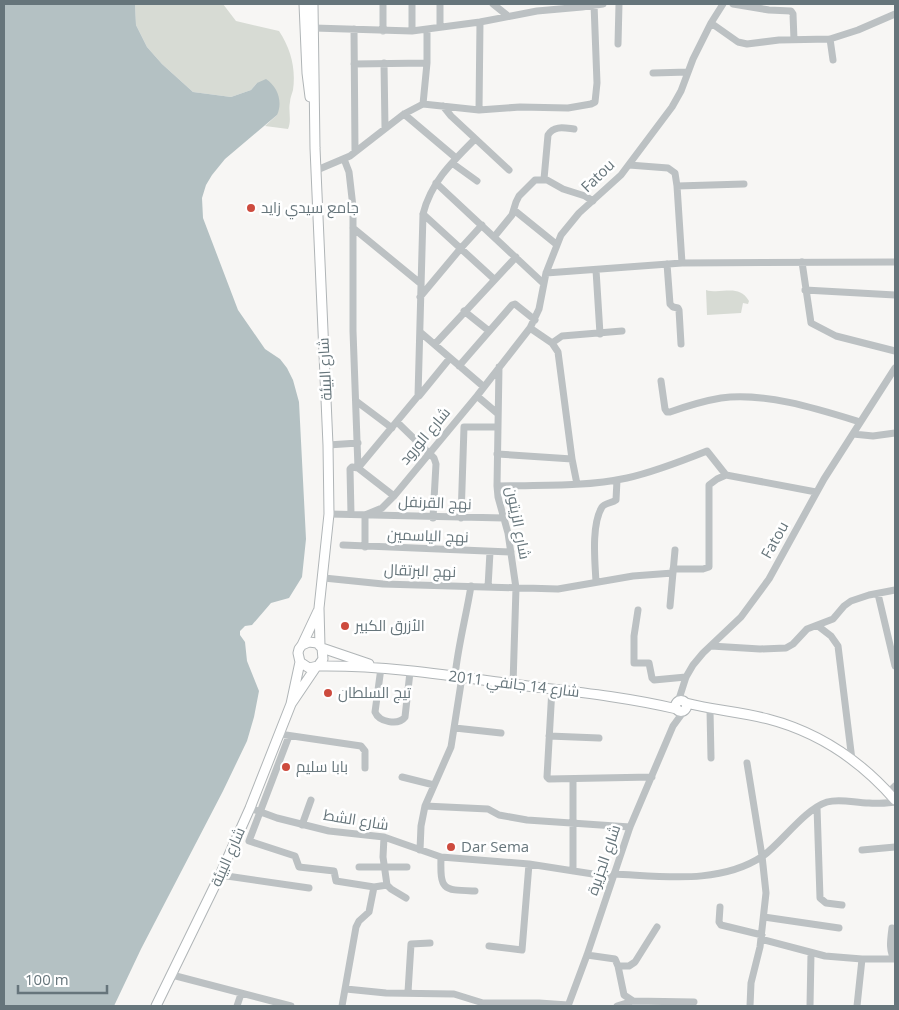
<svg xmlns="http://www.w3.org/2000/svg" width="899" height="1010" font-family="'Open Sans',Cairo,sans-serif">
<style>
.green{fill:#d7dbd4}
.water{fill:#b4c1c3}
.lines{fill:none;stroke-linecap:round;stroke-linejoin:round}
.major-casing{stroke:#b0b5b7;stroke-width:11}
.minor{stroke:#bcc1c3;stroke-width:7}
.major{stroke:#fff;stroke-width:9}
.poi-dot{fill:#cd4b3e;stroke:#fff;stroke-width:2}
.labels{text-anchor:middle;stroke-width:5;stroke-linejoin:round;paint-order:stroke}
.street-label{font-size:15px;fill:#66757b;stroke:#fff}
.poi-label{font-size:15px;fill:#66757b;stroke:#fff;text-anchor:start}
</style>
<rect width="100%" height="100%" fill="#f7f6f4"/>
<!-- green -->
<path class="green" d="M135,4H223L236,21L279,31C291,49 296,69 293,90C292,94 290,98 290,102C288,111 292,120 288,129L265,126L277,115L257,83L251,90L231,97L193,92L162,64L147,47L136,25Z
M706,290C722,295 738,283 749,301L748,304L743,303L741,313L707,315Z"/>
<!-- water -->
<path class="water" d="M4,4H135L136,25L147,47L162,64L193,92L231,97L251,90L257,83L266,79C278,87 283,102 277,115L225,159L212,175L206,185L202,198L203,218L238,310L265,349L280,359L287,368L293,380L299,402L306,539L302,577L289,598L271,603L252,625L245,626L240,631V635L245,642L247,661L259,691L254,717L247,741L223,791L141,949L114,1006H4Z"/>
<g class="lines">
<!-- major casing -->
<g class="major-casing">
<path id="major" d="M304,4L307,73L310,97
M313,4L315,148L328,445L329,514L319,608L320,646
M302,645L318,611
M322,648L369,664
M318,666C383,665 447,675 511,684C567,691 622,696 677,709
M675.5 706a5.5 5.5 0 1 1 11 0a5.5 5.5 0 1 1-11 0Z
M686,703C713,710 741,712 768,719C818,732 861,761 895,800
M291,704L316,667
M156,1006L220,875L250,808L291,704L300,662L298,653L299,649L302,645L309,642L317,643L322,648L323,659L318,666L309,668L300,662"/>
</g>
<!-- minor -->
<path class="minor" d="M412,4V31
M493,4L508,16
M733,4L769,10L791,11L793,14L794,40
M711,23L738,42L747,44L779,40L830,39L858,30L895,14
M440,27V4
M314,28L412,31L480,22L537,11L582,7L603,4
M354,29L355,151
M383,31V4
M830,39L833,60
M618,44L619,4
M384,63L385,128
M354,64L427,63
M653,73L688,72
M423,104L427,63V29
M443,106L451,116L509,170
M479,110L480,22
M404,114L456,158
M344,159L349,172L353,207V331L358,468
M452,163L477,181
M629,165L668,168L675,173L677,186L682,263
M317,170L350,156L404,114L423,104L479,110L520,107L568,108L591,104L595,102L597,83L594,4
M544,179L548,135C554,125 565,128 574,129
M436,183L543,283
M677,186L744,184
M514,210L556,244
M423,214L494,279
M353,228L420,283
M494,237L512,215L516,202L519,196L535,180H547L563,189L585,196L593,201
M802,262L811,323L836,336L895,351
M667,264L670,304L673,307L678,308L679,310L681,344
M596,270L600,334
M546,273L682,263L895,262
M805,290L895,295
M420,297L461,248L482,225
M464,311L489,331
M530,328L552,343L558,352L572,459L577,484
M420,332L484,387
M552,343L562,336L622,331
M435,344L516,257
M459,366L512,305L515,304L535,320
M499,367L497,486L498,497L508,533L516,588L513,684
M661,381L665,409L667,412H670C687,406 703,401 721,398C765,392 818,409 860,422
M419,396L450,358
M477,396L497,413
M356,401L392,428
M397,422L434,458L436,464L433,518
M853,434L873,436L895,433
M328,445L358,443
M497,454L572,459
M358,468L418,396L423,214C431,182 452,162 475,139
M726,475L816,492
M497,486C540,485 585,487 627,478C654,472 682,461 707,451L726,475L717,479L709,485V567L703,569H673
M329,514L504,518
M351,514L350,469L352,467L358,468L394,496
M365,515L382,508L394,496L477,396L530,328L539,309L546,273L561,235L579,213L621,175L672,107L681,91L693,59L711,23L723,4
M461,518L464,427H497
M343,545L511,552
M365,547V515
M324,578L383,584L558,589L633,576L673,573
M596,582C595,562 591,525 602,507C605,503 612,503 616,500L617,480
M488,587L490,552
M878,594L895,666
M670,606L675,550
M638,610L634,636V663H649L652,678L654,680L686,677
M818,626L831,636L838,646L852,760
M711,646L760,649L786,648L793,644L807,629L833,619L844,606L851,601L869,595L895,590
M381,668L375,712C379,722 398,726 405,717L410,672
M455,676C458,646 466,617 471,586
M552,688L547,777L549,779L652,777
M678,702L686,677L693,665L703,653L741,617L769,579L824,479L895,368
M710,710L711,758
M455,728L501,733
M279,734L361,746L365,751V768
M289,736L249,841L295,856L299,867L334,871L336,881L374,887
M549,736L599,738
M747,763L762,856L766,893L760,947L751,983L750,1006
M402,777L434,785
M573,779V871
M889,792L895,786
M425,806L488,809L499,815L527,820L630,827
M817,807L820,898L826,903L842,905
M250,808L277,818L329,831L384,837L441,857L529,864L612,877
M302,825L311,800
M420,850L421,826L425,806L451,747L462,677
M862,850L895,847
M441,857C440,891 443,890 475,891
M359,867H407
M614,874C662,876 720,885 763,856C782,842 805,809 827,802C840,798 855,803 869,803C878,804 886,803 895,802
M220,875L309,888
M387,885L391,889L406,898
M720,907L719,922L721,925L762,935
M764,917L839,928
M892,928C891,937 888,952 895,959
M761,939L825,956L862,959L857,1006
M489,946L522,950L529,864
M587,955L615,959L618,966L624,995L633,1001L694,1002
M862,959H895
M618,966H629L635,962L657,927
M172,975L291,1006
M346,989L386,993L454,994L483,1003H539L568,1005
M408,992L411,944L430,943
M237,1006L241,994
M342,1006L356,927L359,921L369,912L374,887L387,885L383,857L384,837
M568,1006L587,955L630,827L673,726L684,711
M617,1006L633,1001
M810,1006L811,953"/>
<!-- major -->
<use href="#major" class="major"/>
</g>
<!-- markers -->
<g class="poi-dot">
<circle cx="251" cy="208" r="5"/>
<circle cx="345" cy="626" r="5"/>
<circle cx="328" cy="693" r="5"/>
<circle cx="286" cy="767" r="5"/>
<circle cx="451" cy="847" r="5"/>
</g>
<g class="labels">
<!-- street labels -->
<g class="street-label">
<text transform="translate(598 176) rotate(-44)" y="5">Fatou</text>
<text transform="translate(325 369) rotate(-93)" y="5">شارع البيئة</text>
<text transform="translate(425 436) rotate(-50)" y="5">شارع الورود</text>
<text transform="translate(435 503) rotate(2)" y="5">نهج القرنفل</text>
<text transform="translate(518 523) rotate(79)" y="5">شارع الزيتون</text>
<text transform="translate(428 536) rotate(2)" y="5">نهج الياسمين</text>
<text transform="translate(775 540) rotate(-61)" y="5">Fatou</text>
<text transform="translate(420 571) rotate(2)" y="5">نهج البرتقال</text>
<text transform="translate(514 684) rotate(7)" y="5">شارع 14 جانفي 2011</text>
<text transform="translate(356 820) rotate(9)" y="5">شارع الشط</text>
<text transform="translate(228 857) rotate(-66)" y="5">شارع البيئة</text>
<text transform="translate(604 860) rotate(-71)" y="5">شارع الجزيرة</text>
</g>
<!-- poi labels -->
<g class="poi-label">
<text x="261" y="213">جامع سيدي زايد</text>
<text x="355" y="631">الأزرق الكبير</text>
<text x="338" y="698">تيج السلطان</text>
<text x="296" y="772">بابا سليم</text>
<text x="461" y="852">Dar Sema</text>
</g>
</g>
<!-- border -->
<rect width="899" height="1010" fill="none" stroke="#66757b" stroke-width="10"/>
<!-- scale -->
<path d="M18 985v8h89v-8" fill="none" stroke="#66757b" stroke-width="2.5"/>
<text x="25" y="985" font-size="15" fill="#66757b" stroke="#ffffff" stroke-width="4" paint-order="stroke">100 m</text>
</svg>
